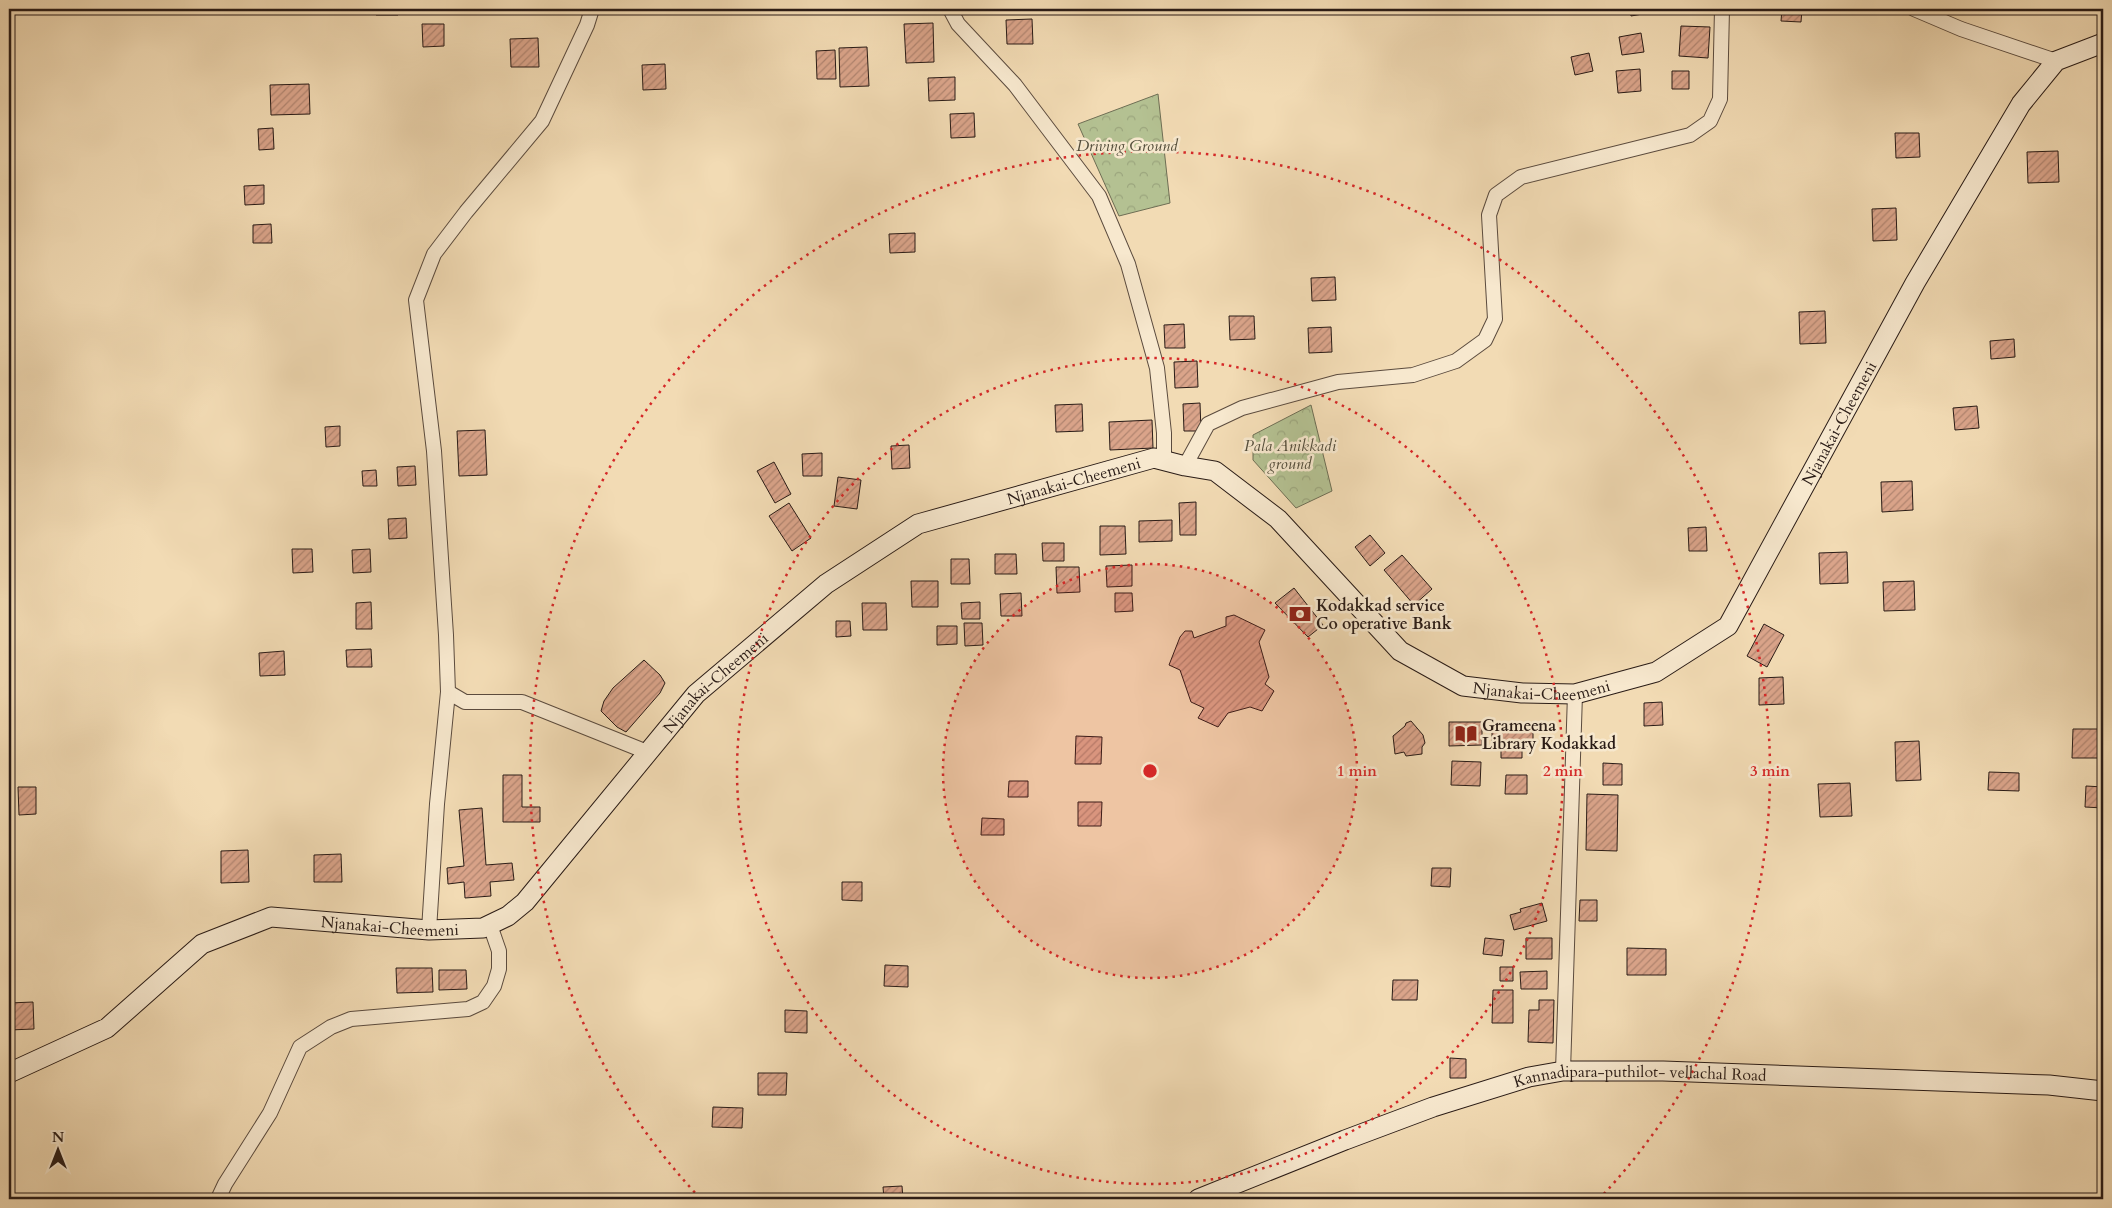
<svg xmlns="http://www.w3.org/2000/svg" width="2112" height="1208" font-family="Cardo,serif">
<style>
.park{fill:url(#park-crowns);stroke:#6e6e54}
.lines{fill:none;stroke-linecap:round;stroke-linejoin:round}
.stream{stroke:#6d7b72;stroke-width:5}
.building{fill:url(#building-hatch);stroke:#291b16}
.street-casing{stroke:#5b4b3e;stroke-width:16}
.secondary-casing{stroke:#291b16;stroke-width:21}
.street{stroke:#f7e8ce;stroke-width:14}
.secondary{stroke:#f7e8ce;stroke-width:19}
.ring{fill:none;stroke:#d62828;stroke-width:2.5;stroke-dasharray:2.5 5}
.labels{text-anchor:middle;stroke-width:5;stroke-linejoin:round;paint-order:stroke}
.park-label{font-size:16px;font-style:italic;fill:#534d3b;stroke:#f7e8ce}
.street-label{font-size:16px;fill:#291b16;stroke:#f7e8ce}
.poi-label{font-size:16px;font-weight:bold;fill:#291b16;stroke:#f7e8ce;text-anchor:start}
.centre{fill:#d62828;stroke:#f7e8ce;stroke-width:2.5}
.ring-label{font-size:15px;text-anchor:middle;font-weight:bold;fill:#d62828;stroke:#f7e8ce;stroke-width:5;stroke-linejoin:round;paint-order:stroke}
</style>
<defs>
<pattern id="park-crowns" width="20" height="18" patternUnits="userSpaceOnUse" patternTransform="scale(1.25)"><rect width="20" height="18" fill="#b4c192"/><path d="M2 6a3 3 0 1 1 6 0M12 15a3 3 0 1 1 6 0" fill="none" stroke="#9ba57d"/></pattern>
<pattern id="building-hatch" width="6" height="6" patternUnits="userSpaceOnUse" patternTransform="scale(1.25)"><rect width="6" height="6" fill="#daa48a"/><path d="M-1 1l2-2M0 6l6-6M5 7l2-2" fill="none" stroke="#b18570"/></pattern>
</defs>
<rect width="100%" height="100%" fill="#f2dbb4"/>
<filter id="stains"><feTurbulence type="fractalNoise" baseFrequency=".004" numOctaves="4"/><feColorMatrix values="0 0 0 0 .2 0 0 0 0 .09 0 0 0 0 .02 0 0 0 .5 -.17"/></filter>
<radialGradient id="worn" r=".72"><stop offset=".6" stop-color="#630" stop-opacity="0"/><stop offset="1" stop-color="#630" stop-opacity=".3"/></radialGradient>
<!-- park -->
<path class="park" d="M1158,94L1170,203L1119,216L1078,124Z
M1311,405L1332,491L1296,508L1253,460V435Z"/>
<g class="lines">
<!-- stream -->
<path class="stream" d="M9,20L14,9"/>
</g>
<!-- building -->
<path class="building" d="M375,9H398V15H376Z
M1630,9H1653L1654,12L1631,16Z
M1782,9H1802L1801,22L1781,21Z
M1032,19L1033,44H1007L1006,20Z
M933,23L934,62L906,63L904,24Z
M422,24H444V46L423,47Z
M1681,26L1710,27L1708,58L1679,56Z
M1641,33L1644,52L1622,55L1619,37Z
M538,38L539,67H511L510,39Z
M867,47L869,86L840,87L839,48Z
M835,50L836,79H817L816,51Z
M1589,53L1593,71L1575,75L1571,57Z
M665,64L666,89L643,90L642,65Z
M1640,69L1641,91L1618,93L1616,71Z
M1672,71H1689V89H1672Z
M955,77V100L929,101L928,78Z
M309,84L310,114L271,115L270,85Z
M974,113L975,137L951,138L950,114Z
M273,128L274,149L259,150L258,129Z
M1895,133H1919L1920,157L1896,158Z
M2058,151L2059,182L2028,183L2027,152Z
M264,185V204L245,205L244,186Z
M1896,208L1897,240L1873,241L1872,209Z
M271,224L272,243H253V225Z
M915,233V252L890,253L889,234Z
M1335,277L1336,300L1312,301L1311,278Z
M1825,311L1826,343L1800,344L1799,312Z
M1229,316H1254L1255,339L1230,340Z
M1184,324L1185,348H1165L1164,325Z
M1331,327L1332,352L1309,353L1308,328Z
M2014,339L2015,357L1991,359L1990,341Z
M1197,361L1198,387L1175,388L1174,362Z
M1200,403L1201,431H1184L1183,404Z
M1082,404L1083,431L1056,432L1055,405Z
M1977,406L1979,428L1955,430L1953,408Z
M1152,420L1153,448L1110,450L1109,422Z
M340,426V446L326,447L325,427Z
M485,430L487,475L459,476L457,431Z
M909,445L910,468L892,469L891,446Z
M822,453V476H803L802,454Z
M774,462L791,494L775,503L757,471Z
M415,466L416,485L398,486L397,467Z
M376,470L377,486H363L362,471Z
M838,477L861,480L857,509L834,506Z
M1912,481L1913,510L1882,512L1881,482Z
M1196,502V535H1180L1179,503Z
M789,503L811,538L792,551L769,516Z
M406,518L407,538L389,539L388,519Z
M1172,520V541L1139,542V521Z
M1100,526H1125L1126,554L1100,555Z
M1706,527L1707,551H1689L1688,528Z
M1370,535L1385,553L1370,566L1355,547Z
M1042,543H1064V561H1043Z
M292,549H312L313,572L293,573Z
M370,549L371,572L353,573L352,550Z
M1847,552L1848,583L1820,584L1819,553Z
M995,554H1016L1017,574H995Z
M1402,555L1432,589L1414,605L1384,570Z
M951,559H969L970,584H951Z
M1132,565V586L1107,587L1106,566Z
M1056,567H1079L1080,592L1057,593Z
M911,581H938V607H912Z
M1914,581L1915,610L1884,611L1883,582Z
M1294,588L1323,625L1308,637L1275,603Z
M1021,593L1022,616H1001L1000,594Z
M1115,593H1132L1133,611L1115,612Z
M371,602L372,629H356V603Z
M980,602V619H962L961,603Z
M862,603H886L887,630H863Z
M1234,615L1265,630L1259,642L1269,677L1265,684L1274,691L1262,711L1250,707L1228,713L1218,727L1198,718L1204,708L1191,702L1180,670L1169,665L1180,637L1185,631H1192L1194,638L1226,626V617Z
M836,621H850L851,636L836,637Z
M964,623H982L983,645L965,646Z
M1764,624L1784,635L1767,667L1747,656Z
M937,626H957V644L937,645Z
M2100,634H2103V666H2100Z
M371,649L372,667H347L346,650Z
M284,651L285,675L260,676L259,653Z
M644,660L660,675L665,683L660,693L626,732L617,727L601,711L604,701L613,688Z
M1783,677L1784,704L1759,705V678Z
M1662,702L1663,725L1644,726V703Z
M1411,721L1423,735L1425,743L1422,747V754L1406,756L1404,752L1395,754L1393,736L1405,726L1406,723Z
M1449,722H1482V745L1449,746Z
M1492,725H1533V746L1522,747V758H1501V741H1492Z
M2073,729H2103V758H2072Z
M1076,736L1102,737L1101,764H1075Z
M1919,741L1921,780L1896,781L1895,742Z
M1452,761L1481,762L1480,786L1451,785Z
M1603,763L1622,764V785H1603Z
M1989,772L2019,773V791L1988,790Z
M503,775H522V807H540V822H503Z
M1506,775H1527V794H1505Z
M1009,781H1028V797H1008Z
M1850,783L1852,816L1820,817L1818,784Z
M2086,786L2103,787V808L2085,807Z
M18,787H36V814L19,815Z
M1587,794L1618,795L1617,851L1586,850Z
M1078,802H1102L1101,826H1078Z
M482,808L486,865L512,863L514,880L490,882L491,896L465,898L464,882L448,884L447,868L464,866L459,810Z
M982,818L1004,819V835H981Z
M248,850L249,882L221,883V851Z
M341,854L342,882H314V855Z
M1432,868H1451L1450,887L1431,886Z
M842,882H862V901L842,900Z
M1580,900H1597V921H1579Z
M1542,903L1547,921L1514,930L1510,915L1521,912L1520,909Z
M1485,938L1504,940L1502,956L1483,954Z
M1526,938H1552V959H1526Z
M1627,948L1666,949V975H1627Z
M885,965L908,966V987L884,986Z
M1500,967H1513V981H1500Z
M396,968H432L433,992L397,993Z
M439,970H466L467,989L439,990Z
M1547,971V989H1521L1520,972Z
M1393,980H1418L1417,1000H1392Z
M1493,990H1513V1023H1492Z
M1539,1000H1554L1553,1043L1528,1042L1529,1010H1539Z
M33,1002L34,1029L9,1030V1003Z
M785,1010L807,1011V1033L785,1032Z
M1450,1058L1466,1059V1078H1450Z
M758,1073H787L786,1095H758Z
M713,1107L743,1108L742,1128L712,1127Z
M902,1186L903,1199H884L883,1187Z"/>
<g class="lines">
<!-- street casing -->
<g class="street-casing">
<path id="street" d="M592,9L587,25L542,121L466,212L434,254L416,300L434,451L446,635L448,692L465,702H522L647,752
M950,9L958,24L1015,85L1099,196L1128,264L1157,368L1164,433V459
M1914,9L1961,29L2056,61
M1185,466L1208,424L1242,408L1338,382L1413,375L1456,361L1485,340L1495,319L1489,215L1496,195L1521,177L1690,135L1710,121L1720,99L1722,9
M429,930L437,804L448,692
M1563,1071L1575,694
M218,1199L225,1184L270,1113L300,1047L331,1027L351,1019L468,1009L483,1002L494,986L499,969V951L490,925"/>
</g>
<!-- secondary casing -->
<g class="secondary-casing">
<g id="secondary">
<path id="s1" d="M9,1073L107,1028L202,944L271,917L429,930L483,928L508,916L525,902L696,694L826,584L918,524L1154,458L1185,466L1215,471L1278,519L1400,651L1463,686L1522,693L1575,694L1656,672L1728,626L1915,283L2021,104L2056,61L2103,43"/>
<path id="s2" d="M1198,1199L1345,1140L1433,1107L1529,1077L1563,1071H1663L2049,1085L2103,1091"/>
</g>
</g>
<!-- street -->
<use href="#street" class="street"/>
<!-- secondary -->
<use href="#secondary" class="secondary"/>
</g>
<!-- distance rings -->
<circle cx="1150" cy="771" r="207" fill="#d62828" fill-opacity=".12"/>
<g class="ring">
<circle cx="1150" cy="771" r="207"/>
<circle cx="1150" cy="771" r="413"/>
<path d="M700 1198A620 620 0 1 1 1600 1198"/>
</g>
<!-- icons -->
<defs>
<g id="bank-bare" transform="scale(1.725)"><path d="M-6-4H6V4H-6ZM0-2.3a2.3 2.3 0 1 0 0 4.6a2.3 2.3 0 1 0 0-4.6Z" fill="#8f2418" stroke="#f7e8ce" stroke-width="2.5" paint-order="stroke"/></g>
<g id="library-bare" transform="scale(1.725)"><path d="M-6-4Q-3-5.5-.7-3.5V5Q-3 3-6 4ZM6-4Q3-5.5 .7-3.5V5Q3 3 6 4Z" fill="#8f2418" stroke="#f7e8ce" stroke-width="2.5" paint-order="stroke"/></g>
</defs>
<g fill-rule="evenodd">
<use href="#bank-bare" x="1300" y="614"/>
<use href="#library-bare" x="1466" y="734"/>
</g>
<g class="labels">
<!-- park labels -->
<g class="park-label">
<text x="1127" y="151">Driving Ground</text>
<text x="1290" y="451">Pala Anikkadi<tspan x="1290" dy="18">ground</tspan></text>
</g>
<!-- street labels -->
<g class="street-label">
<text dy="6" stroke="none"><textPath href="#s1" startOffset="2272">Njanakai-Cheemeni</textPath></text>
<text dy="6" stroke="none"><textPath href="#s1" startOffset="1282">Njanakai-Cheemeni</textPath></text>
<text dy="6" stroke="none"><textPath href="#s1" startOffset="862">Njanakai-Cheemeni</textPath></text>
<text dy="6" stroke="none"><textPath href="#s1" startOffset="1838">Njanakai-Cheemeni</textPath></text>
<text dy="6" stroke="none"><textPath href="#s1" startOffset="428">Njanakai-Cheemeni</textPath></text>
<text dy="6" stroke="none"><textPath href="#s2" startOffset="464">Kannadipara-puthilot- vellachal Road</textPath></text>
</g>
<!-- poi labels -->
<g class="poi-label">
<text x="1316" y="611">Kodakkad service<tspan x="1316" dy="18">Co operative Bank</tspan></text>
<text x="1482" y="731">Grameena<tspan x="1482" dy="18">Library Kodakkad</tspan></text>
</g>
</g>
<circle cx="1150" cy="771" r="8" class="centre"/>
<g class="ring-label">
<text x="1357" y="776">1 min</text>
<text x="1563" y="776">2 min</text>
<text x="1770" y="776">3 min</text>
</g>
<!-- margin -->
<rect width="2112" height="1208" fill="none" stroke="#f2dbb4" stroke-width="30"/>
<rect x="10" y="10" width="2092" height="1188" fill="none" stroke="#291b16" stroke-width="2.5"/>
<rect x="15" y="15" width="2082" height="1178" fill="none" stroke="#291b16"/>
<!-- north arrow -->
<g transform="translate(58 1150)" stroke="#f7e8ce" stroke-width="4" paint-order="stroke">
<path d="M0-4L9 19L0 12L-9 19Z" fill="#291b16"/>
<text y="-8" font-size="14" font-weight="bold" text-anchor="middle" fill="#291b16">N</text>
</g>
<rect width="100%" height="100%" filter="url(#stains)"/>
<rect width="100%" height="100%" fill="url(#worn)"/>
</svg>
